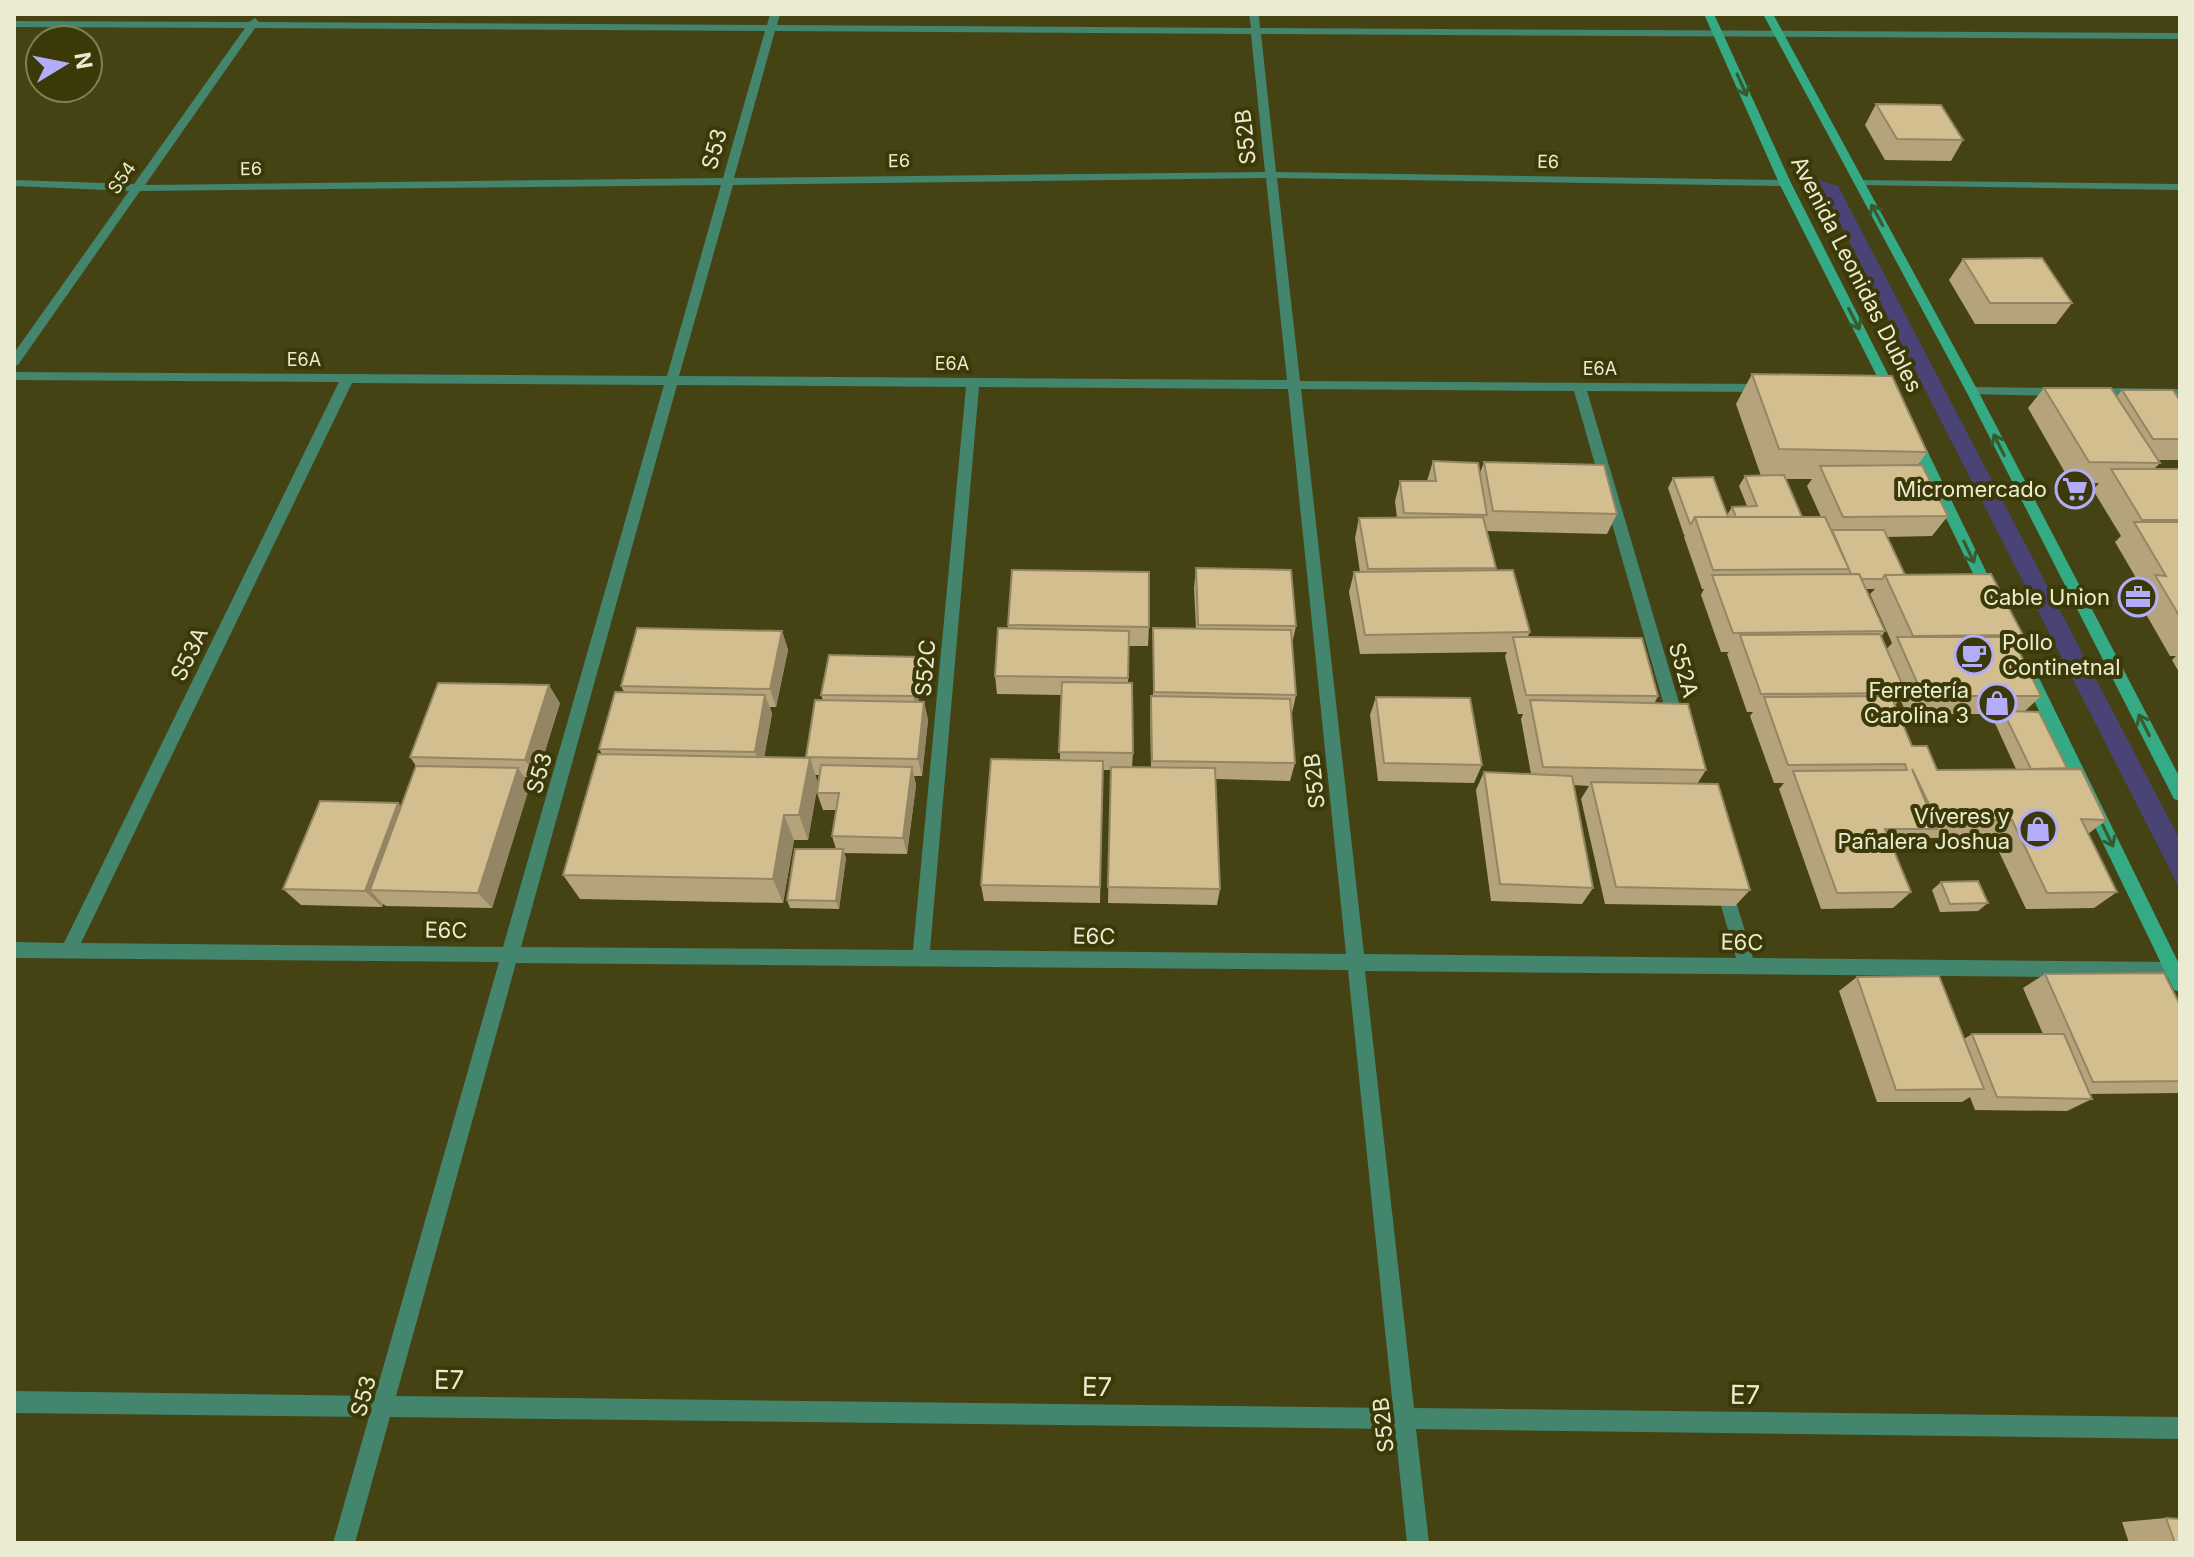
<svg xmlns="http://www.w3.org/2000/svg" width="2194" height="1557" font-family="Inter,sans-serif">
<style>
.green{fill:#494475}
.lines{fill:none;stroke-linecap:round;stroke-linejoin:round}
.minor{fill:#43856d;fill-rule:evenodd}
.secondary{fill:#34ab84;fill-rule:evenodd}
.wall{fill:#b5a37b;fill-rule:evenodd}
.shaded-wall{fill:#948564}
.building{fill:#d3be8f;stroke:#948564;stroke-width:2}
.oneway{stroke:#395b2c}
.labels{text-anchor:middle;stroke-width:8;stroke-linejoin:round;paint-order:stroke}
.far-street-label{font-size:18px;fill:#ebebd2;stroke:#3b3907}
.street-label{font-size:22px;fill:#ebebd2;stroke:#3b3907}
.poi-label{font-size:22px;fill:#ebebd2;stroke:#3b3907;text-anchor:end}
.near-street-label{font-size:26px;fill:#ebebd2;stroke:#3b3907}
</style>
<rect width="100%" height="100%" fill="#454314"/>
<!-- green -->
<path class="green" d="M1818,180L1838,186L2180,840V889Z"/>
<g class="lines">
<!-- minor -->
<path class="minor" d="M770,14H780L777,25L1251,28L1249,14H1259L1260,28L2180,33V39L1261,34L1276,172L1785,180L1791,183L1785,186L1277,178L1300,381L1764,384L1770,388L1764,392L1587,391L1685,723L1682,727H1672L1669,723L1574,391L1301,389L1364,954L1736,958L1716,888L1718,883L1724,881L1730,883L1732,888L1753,958L2174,962L2180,964V976L2174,978L1365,971L1414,1408L2180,1417V1439L1416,1429L1429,1543H1407L1395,1429L390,1417L355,1543H333L369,1417L14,1413V1391L375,1396L499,962L14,958V942L64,943L339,382L14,380V372L667,376L721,185L140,191L18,365L14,366V353L129,191L14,186V180L134,184L245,28L14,27V21L249,22L255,18L259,22L767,25ZM255,28L765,31L723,178L145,185ZM775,31L1251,34L1265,172L734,178ZM1266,178L1287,380L679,376L733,185ZM352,383L664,385L503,947L81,943ZM677,385L966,387L913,950L521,947ZM979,387L1288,389L1346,954L930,950ZM516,963L1348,970L1393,1408L396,1396Z
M1860,180L2180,184V190L1856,185V181Z
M1972,387L2062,388L2068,392L2062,396L1967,394V388Z
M2094,388L2180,389V397L2089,395V389Z"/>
<!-- secondary -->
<path class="secondary" d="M1704,14H1714L1791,183L1898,394L1897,397L1892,398L1886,394L1779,183Z
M1763,14H1773L1978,391L2180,778V801L2174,799L1966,391Z
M1915,435L1922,440L1996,592L1994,596L1989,598L1982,592L1908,440Z
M2031,672L2039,678L2180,966V992L2174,990L2023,678Z"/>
</g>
<!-- wall -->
<path class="wall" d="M1876,104L1963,140L1951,161L1885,160L1865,125Z
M1963,259L2072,303L2056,324H1975L1949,280Z
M1752,374L1927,452L1918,465L1948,516L1932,536L1887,537L1905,575L2023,635L2015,643L2041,696L2024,712L2106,820L2088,834L2117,892L2094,908L2026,909L1992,837L1927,838L1919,846H1892L1911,892L1893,908L1821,909L1779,789L1784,783H1774L1750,716L1753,712H1747L1727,654L1729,652H1721L1701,595L1704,589H1702L1684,537L1685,535H1684L1668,488L1673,478L1727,515L1732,507L1747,506L1739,486L1745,476H1761L1736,404ZM1786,479H1812L1807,486L1821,517H1802ZM1866,589H1875L1870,594L1892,643L1886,650L1881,637L1885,631ZM1900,699L1907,714H2000L1994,721L2016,769L1937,770L1912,746L1895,705Z
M2044,388L2117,396L2122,390L2180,401V460H2158L2160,463L2154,469H2180V674L2172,660L2176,656H2170L2135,595L2142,588L2115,542L2121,536L2093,490L2099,483H2071L2028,408Z
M1433,461L1480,473L1484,462L1617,514L1607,534L1487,531L1496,568L1495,571L1530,632L1527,638L1658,696L1654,704L1706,770L1697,784L1750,890L1735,906L1605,904L1581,799L1589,786L1574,785L1593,888L1582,904L1491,901L1476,790L1484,772L1531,774L1521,719L1523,714H1518L1505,656L1507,652L1360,654L1349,592L1354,572H1360L1355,538L1359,518H1397L1395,501L1400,481H1427Z
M1196,568L1296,626L1292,644L1296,695L1292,713H1291L1295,763L1290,781L1215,779L1220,889L1217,905L1108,903L1111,770H1103L1100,903L984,901L981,885L1060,760L1061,695L997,694L995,676L1008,628V625L1149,627L1148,646H1129L1128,683L1133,753L1132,767H1151L1150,715L1151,696H1153V628L1196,629L1194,588Z
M782,631L788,650L776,707H770L772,714L764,757L806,758L823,700L821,695L918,657L922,675L918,702H924L928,720L922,776H914L916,785L907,854L844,853L846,858L839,909L790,908L787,900L836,849L832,836L836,810H823L817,793L819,775H815L818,783L808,840H794L783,903L580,899L563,875L602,754L599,749L624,692L621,686Z
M1376,697L1482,765L1474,783L1378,781L1370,715Z
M560,703L537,777H524L530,785L492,908L386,906L383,904L382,907L301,905L283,889L398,803L401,806L416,766L410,757Z
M1941,882L1988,903L1978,911L1940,912L1932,890Z
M2045,974L2180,1005V1093L2090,1094L2092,1099L2067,1111L1975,1110L1970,1097L1962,1102H1877L1839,991L1857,977L1964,1039L1972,1034H2043L2023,988Z
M2166,1518L2180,1543H2129L2122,1522Z"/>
<!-- shaded-wall -->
<path class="shaded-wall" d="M782,631L788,650L776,707L770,689Z
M918,657L922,675L917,714L913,696Z
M549,685L560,703L537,777L525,760Z
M765,695L772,714L762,770L755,752Z
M924,702L928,720L922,776L918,759Z
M810,758L818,783L808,840L799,815Z
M912,767L916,785L907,854L903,838Z
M518,768L530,785L492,908L478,893Z
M398,803L413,820L370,890L383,904L382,907L365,891Z
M784,815L794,840L783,903L773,879Z
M843,849L846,858L839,909L836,901Z"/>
<!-- building -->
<path class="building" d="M1876,104L1941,105L1963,140L1897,139Z
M2042,258L2072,303H1990L1963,259Z
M1752,374L1892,376L1927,452L1779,449Z
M2044,388H2111L2160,463L2089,462Z
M2122,390H2173L2180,401V439H2153Z
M1433,461L1478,463L1487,515L1404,513L1400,481H1436Z
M1484,462L1604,465L1617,514L1493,511Z
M1922,465L1948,516L1843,517L1820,466Z
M2111,469H2180V520H2142Z
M1784,475L1802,517H1736L1732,507L1757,506L1745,476Z
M1713,477L1728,517H1695L1691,524H1690L1673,478Z
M1483,517L1496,568L1368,569L1359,518Z
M1695,517H1825L1849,569L1713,570Z
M2134,522H2180V617L2155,575L2166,576Z
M1832,530H1884L1905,575H1885L1882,579H1862L1859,574H1851Z
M1196,568L1291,570L1296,626L1198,625Z
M1012,570L1149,572V627L1008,625Z
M1513,570L1530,632L1365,635L1354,572Z
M1859,574L1885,631L1733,633L1712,575Z
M1991,574L2023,635L1913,636L1885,575Z
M637,628L782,631L770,689L621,686Z
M998,628L1129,631L1128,678L995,676Z
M1153,628L1291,630L1296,695L1154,692Z
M1880,634L1906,693L1761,694L1740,635Z
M1513,637L1642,638L1658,696L1526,695Z
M1897,637H2012L2041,696H1923Z
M829,655L918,657L913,696L821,695Z
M1062,682L1132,683L1133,753L1059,752Z
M438,683L549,685L525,760L410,757Z
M615,692L765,695L755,752L599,749Z
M1151,696L1290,699L1295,763L1152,761Z
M1891,696L1912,746H1927L1937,770L2081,769L2106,820L2081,819L2117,892L2047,893L2012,820L1937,821L1912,769L1937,829H1885L1911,892L1837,893L1793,771L1907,770L1905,764L1788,765L1764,697Z
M1376,697L1470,698L1482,765L1384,763Z
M815,700L924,702L918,759L806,757Z
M1530,700L1688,704L1706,770L1543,767Z
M2003,711L2039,712L2067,768L2031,769Z
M598,754L810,758L799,815H784L773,879L563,875Z
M991,759L1103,761L1100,887L981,885Z
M821,765L912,767L903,838L832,836L839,793H817Z
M416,766L518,768L478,893L370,890Z
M1111,767L1215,768L1220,889L1108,887Z
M1484,772L1572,776L1593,888L1500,884Z
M1591,782L1718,784L1750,890L1616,887Z
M320,801L398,803L365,891L283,889Z
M795,849H843L836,901L787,900Z
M1978,881L1988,903L1950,904L1941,882Z
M2164,973L2180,1005V1081L2093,1082L2045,974Z
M1939,976L1984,1089L1896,1090L1857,977Z
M1972,1034H2064L2092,1099L1997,1097Z
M2166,1518L2180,1519V1543H2175Z"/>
<!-- one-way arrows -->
<defs><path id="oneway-shaft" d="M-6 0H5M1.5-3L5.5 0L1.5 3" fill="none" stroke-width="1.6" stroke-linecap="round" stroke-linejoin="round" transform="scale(2)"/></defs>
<g class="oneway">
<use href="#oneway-shaft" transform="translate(1742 85) rotate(66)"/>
<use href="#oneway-shaft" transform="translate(1877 215) rotate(-118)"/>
<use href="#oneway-shaft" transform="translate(1854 319) rotate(63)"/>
<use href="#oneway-shaft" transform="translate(1999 445) rotate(-117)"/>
<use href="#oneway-shaft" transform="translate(1969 552) rotate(64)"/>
<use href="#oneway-shaft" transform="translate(2144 725) rotate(-117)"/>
<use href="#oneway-shaft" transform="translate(2108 836) rotate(64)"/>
</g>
<!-- icons -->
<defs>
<g id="supermarket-ring" transform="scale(2)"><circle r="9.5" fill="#3b3907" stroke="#b3adf9" stroke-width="1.5"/><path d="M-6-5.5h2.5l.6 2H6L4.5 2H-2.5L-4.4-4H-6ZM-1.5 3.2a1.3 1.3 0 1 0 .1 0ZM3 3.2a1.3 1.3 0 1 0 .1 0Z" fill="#b3adf9"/></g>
<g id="office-ring" transform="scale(2)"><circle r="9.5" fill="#3b3907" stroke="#b3adf9" stroke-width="1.5"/><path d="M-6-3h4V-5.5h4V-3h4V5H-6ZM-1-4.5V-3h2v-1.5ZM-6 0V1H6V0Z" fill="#b3adf9"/></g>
<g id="cafe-ring" transform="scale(2)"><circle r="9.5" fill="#3b3907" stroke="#b3adf9" stroke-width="1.5"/><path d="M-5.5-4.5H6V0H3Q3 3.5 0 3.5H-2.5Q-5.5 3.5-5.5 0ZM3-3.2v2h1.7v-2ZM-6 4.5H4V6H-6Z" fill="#b3adf9"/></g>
<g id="shop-ring" transform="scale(2)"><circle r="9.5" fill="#3b3907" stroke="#b3adf9" stroke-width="1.5"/><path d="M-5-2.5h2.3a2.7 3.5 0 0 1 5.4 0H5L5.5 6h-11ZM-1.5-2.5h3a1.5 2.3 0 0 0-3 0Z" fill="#b3adf9"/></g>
</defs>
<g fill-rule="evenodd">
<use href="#supermarket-ring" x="2075" y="489"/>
<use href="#office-ring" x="2138" y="597"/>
<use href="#cafe-ring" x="1974" y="655"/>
<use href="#shop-ring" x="1997" y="703"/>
<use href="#shop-ring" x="2038" y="829"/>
</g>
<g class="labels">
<!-- far-street labels -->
<g class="far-street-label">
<text transform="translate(899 161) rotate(-1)" y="6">E6</text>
<text transform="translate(1548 162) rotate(1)" y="6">E6</text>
<text transform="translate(251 169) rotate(-1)" y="6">E6</text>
<text transform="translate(122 178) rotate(-55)" y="6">S54</text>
<text x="304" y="366">E6A</text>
<text x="952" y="370">E6A</text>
<text x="1600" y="375">E6A</text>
</g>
<!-- street labels -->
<g class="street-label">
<text transform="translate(1245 137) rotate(-96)" y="8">S52B</text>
<text transform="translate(714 149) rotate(-74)" y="8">S53</text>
<text transform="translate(1857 274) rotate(63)" y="8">Avenida Leonidas Dubles</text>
<text transform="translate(189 654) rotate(-64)" y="8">S53A</text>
<text transform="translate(925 668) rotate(-85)" y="8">S52C</text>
<text transform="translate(1684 670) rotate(74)" y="8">S52A</text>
<text transform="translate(539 773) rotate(-74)" y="8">S53</text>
<text transform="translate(1314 781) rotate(-96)" y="8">S52B</text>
<text transform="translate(446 930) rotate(1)" y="8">E6C</text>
<text transform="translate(1094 936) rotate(1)" y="8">E6C</text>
<text transform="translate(1742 942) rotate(1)" y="8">E6C</text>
<text transform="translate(363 1396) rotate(-74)" y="8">S53</text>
<text transform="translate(1383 1425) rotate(-96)" y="8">S52B</text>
</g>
<!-- poi labels -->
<g class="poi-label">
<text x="2047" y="497">Micromercado</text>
<text x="2110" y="605">Cable Union</text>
<text x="2002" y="650" text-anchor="start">Pollo<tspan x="2002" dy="25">Continetnal</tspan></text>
<text x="1969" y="698">Ferretería<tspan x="1969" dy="25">Carolina 3</tspan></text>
<text x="2010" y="824">Víveres y<tspan x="2010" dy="25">Pañalera Joshua</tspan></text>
</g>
<!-- near-street labels -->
<g class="near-street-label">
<text transform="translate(449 1380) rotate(1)" y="9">E7</text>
<text transform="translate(1097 1387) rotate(1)" y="9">E7</text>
<text transform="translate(1745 1395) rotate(1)" y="9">E7</text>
</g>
</g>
<!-- border -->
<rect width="2194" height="1557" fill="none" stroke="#ebebd2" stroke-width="32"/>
<!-- north arrow -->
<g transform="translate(64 64) rotate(80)"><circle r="38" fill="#3b3907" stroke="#818058" stroke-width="2"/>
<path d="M0-6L14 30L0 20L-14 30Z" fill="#b3adf9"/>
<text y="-12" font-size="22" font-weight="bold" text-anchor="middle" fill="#ebebd2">N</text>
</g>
</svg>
